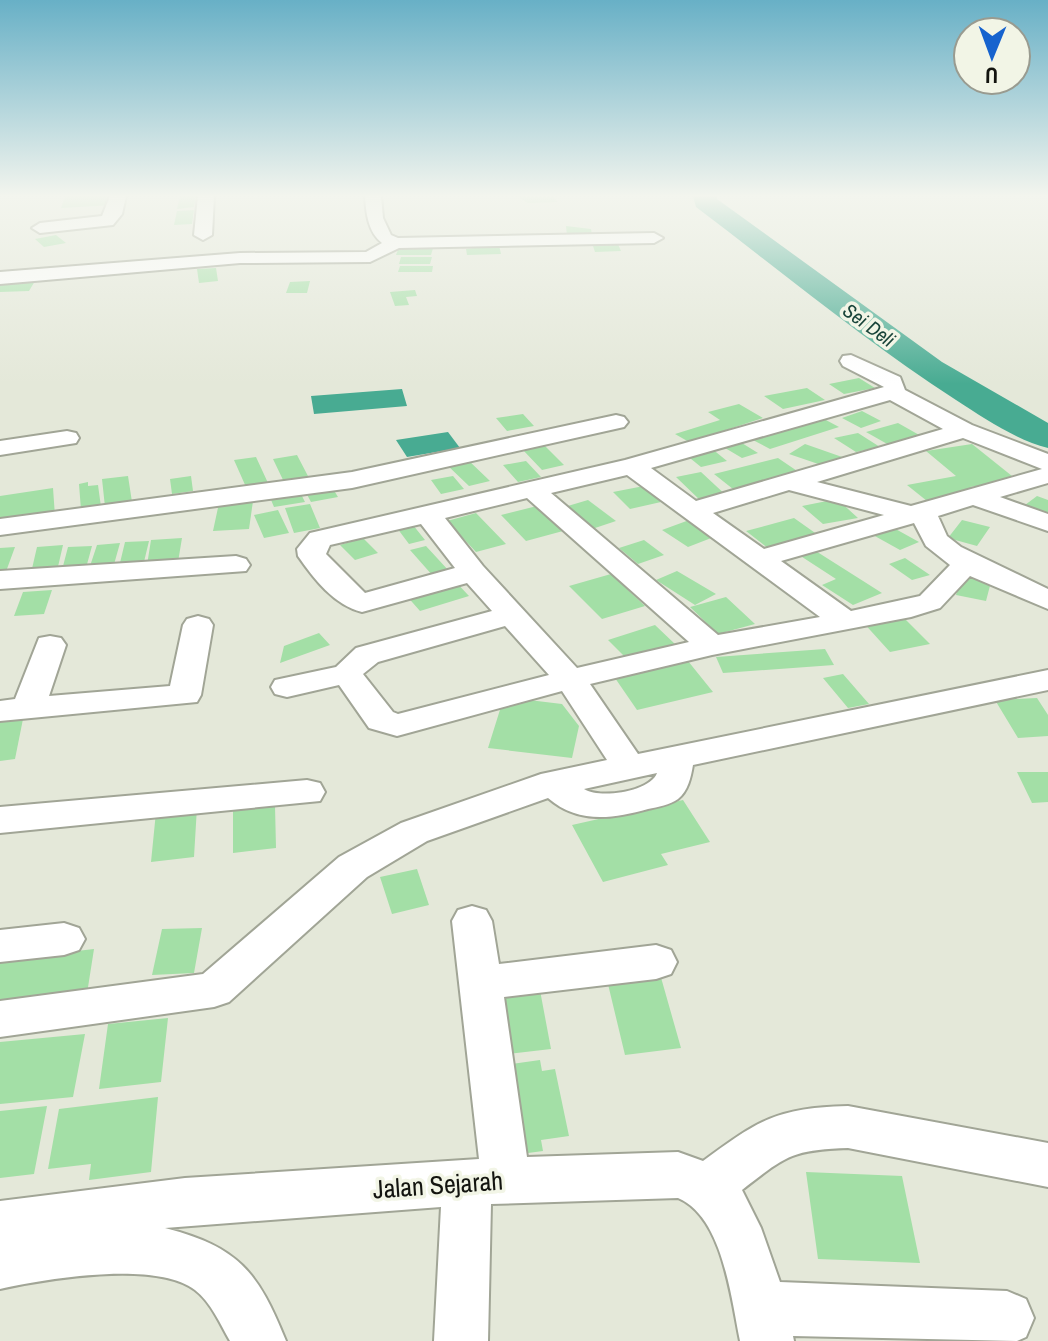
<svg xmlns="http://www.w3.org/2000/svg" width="1048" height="1341" font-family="'Archivo Narrow',sans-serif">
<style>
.water{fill:#48ab92}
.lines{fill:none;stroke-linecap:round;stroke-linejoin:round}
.river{fill:#48ab92;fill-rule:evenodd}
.building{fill:#a3dfa6}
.minor-casing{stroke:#a1a596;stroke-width:4}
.minor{fill:#fff;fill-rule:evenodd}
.labels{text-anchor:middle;stroke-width:7;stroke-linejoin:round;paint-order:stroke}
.far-water-label{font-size:20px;font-style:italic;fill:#19453a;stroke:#f2f5e6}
.near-street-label{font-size:26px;fill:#13140f;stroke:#f2f5e6}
</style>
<rect width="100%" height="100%" fill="#e4e8d9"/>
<!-- water -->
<path class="water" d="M402,389L407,406L314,414L311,396Z
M448,432L460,448L407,457L396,440Z"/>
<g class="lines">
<!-- river -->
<path class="river" d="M693,196H717V199L942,362L1048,423V448C1016,440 984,418 956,400C866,342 782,272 696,207Z"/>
</g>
<!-- building -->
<path class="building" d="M65,196H116L113,205L61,208Z
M180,196H196L194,207L177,209Z
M517,196L554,197L557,202L528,203Z
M194,210L192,224L174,225L177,211Z
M566,226L591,229L592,235L567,236Z
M56,235L66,243L44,247L35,239Z
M591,240H616L621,251L595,252Z
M400,244L434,245L431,255H396Z
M499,245L501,254L467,255L466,249Z
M401,257H432L430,264H399Z
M400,266H433L432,272H398Z
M216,268L218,281L199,283L197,269Z
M35,281L29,291L0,292V282Z
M310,281L307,293H286L290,282Z
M415,290L417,296L406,297L409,305L395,306L390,292Z
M859,378L875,388L844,394L829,384Z
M807,388L825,400L783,409L764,396Z
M739,404L763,418L689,442L675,434L720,420L708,412Z
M862,411L881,421L861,428L842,418Z
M523,414L534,426L507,431L496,418Z
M824,419L839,427L770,449L751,439Z
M898,423L921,436L889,445L866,432Z
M858,433L880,447L856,452L834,438Z
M737,440L758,453L742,458L720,445Z
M805,444L845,458L830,468L789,454Z
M972,444L1017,480L970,487L976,491L927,501L907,485L956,476L926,451Z
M545,446L564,465L542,470L523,450Z
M711,448L727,461L701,467L685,454Z
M297,455L309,478L284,482L273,459Z
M256,457L268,483L246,487L234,460Z
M778,458L803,475L738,493L714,474Z
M467,459L490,481L469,486L446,464Z
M526,461L541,477L518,482L503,465Z
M701,472L729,498L703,503L676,477Z
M128,476L132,502L105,507L102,479Z
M191,476L193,491L172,494L170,479Z
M453,476L464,489L441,494L431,480Z
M88,482V486L98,485L101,507L81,510L79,484Z
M330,484L338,497L311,502L304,489Z
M644,486L661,502L630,509L613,492Z
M53,488L55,516L27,520V515L0,519V496Z
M299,490L305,502L274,507L269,495Z
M1037,496L1048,500V513L1025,505Z
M837,499L858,518L823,524L802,506Z
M588,500L616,521L589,530L561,508Z
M253,501L249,529L213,531L219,503Z
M310,504L320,528L294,533L285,508Z
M537,506L563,531L526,541L501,515Z
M278,510L289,533L264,538L254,515Z
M476,513L506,544L476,552L447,521Z
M794,518L818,535L769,549L746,531Z
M692,519L719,535L688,547L662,530Z
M962,520L990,527L977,546L948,538Z
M413,525L425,540L409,544L397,528Z
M892,527L919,542L900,550L873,535Z
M182,538L178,562L147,565L151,540Z
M363,538L378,553L355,560L340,545Z
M644,540L664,555L638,564L619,548Z
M149,541L143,566L119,567L125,542Z
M120,543L113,568L89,569L97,545Z
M63,545L57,571L31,573L37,547Z
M92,546L86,568L62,570L68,547Z
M426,546L449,571L433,576L410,550Z
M15,547L4,577H0V548Z
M811,548L882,593L853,605L822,585L836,579L796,553Z
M905,558L930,575L912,580L889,564Z
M677,571L716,594L695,605L656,580Z
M963,571L992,578L986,601L956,595Z
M611,574L645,606L602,619L569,586Z
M454,580L469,596L420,611L405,594Z
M52,590L44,614L14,616L23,592Z
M726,597L755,624L718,634L690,607Z
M899,613L930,644L890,652L861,620Z
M655,625L676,645L628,660L608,640Z
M319,633L330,645L280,663L284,646Z
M825,649L834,665L723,673L716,657Z
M688,661L713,692L637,710L615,678Z
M843,674L869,704L848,708L823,678Z
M504,697L562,704L579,726L572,758L488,748Z
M1037,698L1048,715V736L1018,738L995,700Z
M24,714L15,759L0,761V717Z
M1017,772H1048V802L1032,803Z
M683,800L710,842L661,854L668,865L603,882L572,825Z
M275,806L276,848L233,853V810Z
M197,807L194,857L151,862L156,812Z
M417,869L429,905L392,914L380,877Z
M202,928L194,973L152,975L162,929Z
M94,949L86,1000L0,1011V960Z
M660,974L681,1048L625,1055L607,980Z
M539,985L551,1049L500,1055L490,991Z
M168,1018L161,1082L99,1089L108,1024Z
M85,1034L73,1097L0,1104V1042Z
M540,1060L542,1071L555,1069L569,1136L541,1140L543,1151L513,1155L498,1066Z
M158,1097L151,1172L89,1180L91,1164L48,1169L59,1109Z
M47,1106L34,1174L0,1178V1111Z
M806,1172L902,1176L920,1263L818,1259Z"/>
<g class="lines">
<!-- minor casing -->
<g class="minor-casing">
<path id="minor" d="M110,196H126L122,214L113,225L40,233L32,228L40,223L102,216Z
M198,196H214L212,235L203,240L194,235Z
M365,196H381L383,218L391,235L398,238L654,233L663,238L654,243L399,248L370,262L240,263L0,284V272L240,253L366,252L382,243C368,232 366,213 365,196Z
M851,355L900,377L905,390L972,425L1048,454V483L1000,497L1048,514V531L973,505L938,516L947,536L961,547L1048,589V609L970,576L940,608L911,617L712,655L590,684L638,754L1048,670V690L693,765C691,777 688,791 678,799C670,805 658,807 648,809C612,819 578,824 548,798L427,841L367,877L229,1002L214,1007L0,1037V1001L203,974L339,857L401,823L541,774L607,760L562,691L397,736L369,728L339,685L287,697L275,694L271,687L275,680L336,667L356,648L492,611L467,583L362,612C334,605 314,579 298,556L297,549L310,533L625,460L884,387L843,366L840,361L843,356ZM890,400L943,429L696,501L651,468ZM963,438L1042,469L911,506L817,482ZM627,475L820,617L718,635L551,493ZM789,490L884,515L764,549L713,513ZM527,498L689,642L577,668L483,566L445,518ZM914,523L926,546L950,565L920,596L851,611L781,561ZM421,524L455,568L365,593L326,554L330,545ZM505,626L549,675L398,714L393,712L363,674L378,662ZM657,773C650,792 599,799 584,789Z
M616,415L624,417L628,422L624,427L352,488L0,535V519L352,472Z
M67,431L76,433L79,438L76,443L0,455V441Z
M236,556L246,559L250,565L246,571L0,589V571Z
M198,616L209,619L213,625L201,695L197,702L0,721V701L15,699L39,638L50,636L61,638L66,645L49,696L170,686L183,625L187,619Z
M307,780L320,783L325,792L320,801L0,833V807Z
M472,906L486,910L492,921L499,964L656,945L671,950L677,962L671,974L656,979L504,997L527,1157L678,1152L703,1161C759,1120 776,1108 848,1106L1048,1143V1187L848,1148C791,1150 786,1156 742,1190L761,1228L780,1282L1007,1291L1026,1299L1034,1318L1026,1337L1017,1341L793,1336L794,1341H740C731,1298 723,1217 678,1198L491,1204L488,1341H434L441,1207L165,1228C239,1247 258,1272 286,1341H230C220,1324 211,1302 195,1290C155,1260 46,1279 0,1289V1201L185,1178L479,1159L452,921L458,910Z
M64,923L79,928L85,939L79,950L64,955L0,962V930Z"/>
</g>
<!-- minor -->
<use href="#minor" class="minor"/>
</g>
<!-- sky -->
<linearGradient id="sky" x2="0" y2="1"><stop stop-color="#68b0c6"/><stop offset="0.51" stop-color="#f3f5ee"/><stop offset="1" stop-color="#f3f5ee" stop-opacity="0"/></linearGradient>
<rect width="1048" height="384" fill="url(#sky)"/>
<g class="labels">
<!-- far-water labels -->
<g class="far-water-label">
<text transform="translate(869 325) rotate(36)" y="7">Sei Deli</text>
</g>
<!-- near-street labels -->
<g class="near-street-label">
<text transform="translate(438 1185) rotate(-4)" y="9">Jalan Sejarah</text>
</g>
</g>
<!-- north arrow -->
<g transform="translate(992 56) rotate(181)"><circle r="38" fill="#f2f5e6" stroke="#999b90" stroke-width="2"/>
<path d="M0-6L14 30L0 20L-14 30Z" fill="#1663ce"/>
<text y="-12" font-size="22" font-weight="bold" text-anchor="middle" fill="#13140f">U</text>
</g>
</svg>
